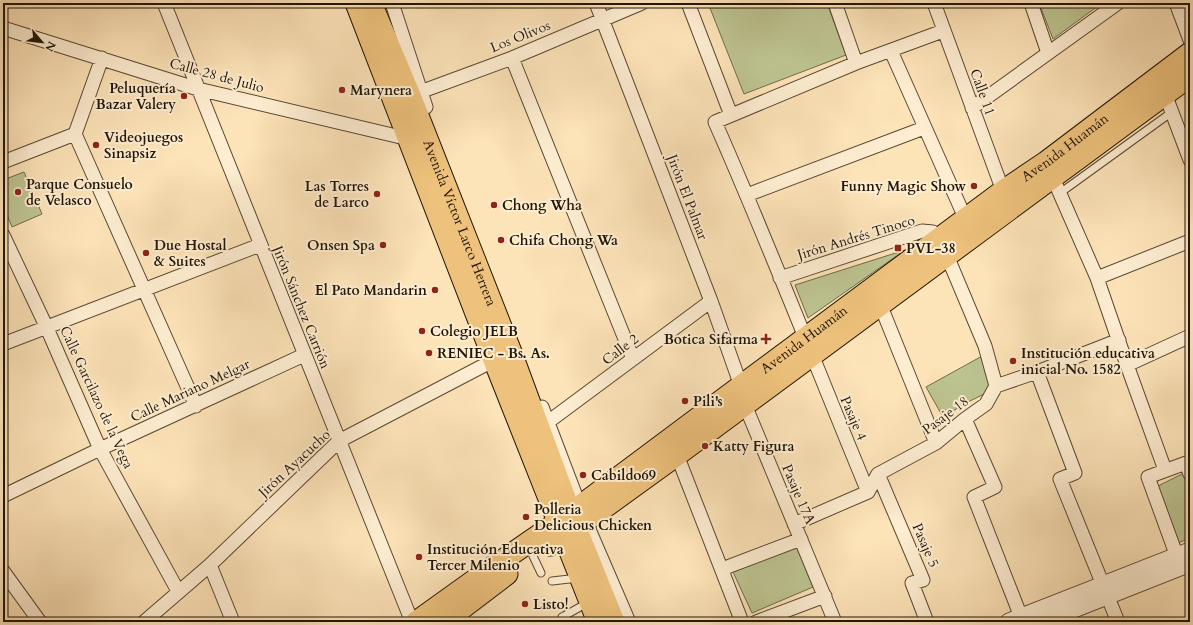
<svg xmlns="http://www.w3.org/2000/svg" width="1193" height="625" font-family="Cardo,serif">
<style>
.green{fill:#bdc491;stroke:#6f6c4b}
.lines{fill:none;stroke-linecap:round;stroke-linejoin:round}
.service-casing{stroke:#584832;stroke-width:9}
.minor-casing{stroke:#584832;stroke-width:15}
.tertiary-casing{stroke:#584832;stroke-width:19}
.primary-casing{stroke:#211505;stroke-width:23}
.service{stroke:#feedd1;stroke-width:7}
.minor{stroke:#feedd1;stroke-width:13}
.tertiary{stroke:#feedd1;stroke-width:17}
.primary{stroke:#eec27c;stroke-width:21}
.poi-dot{fill:#8f2418;stroke:#feedd1;stroke-width:1.5}
.labels{text-anchor:middle;stroke-width:4;stroke-linejoin:round;paint-order:stroke}
.street-label{font-size:14px;fill:#211505;stroke:#feedd1}
.poi-label{font-size:14px;font-weight:bold;fill:#211505;stroke:#feedd1;text-anchor:start}
</style>
<rect width="100%" height="100%" fill="#fde3b8"/>
<filter id="stains"><feTurbulence type="fractalNoise" baseFrequency=".005" numOctaves="4"/><feColorMatrix values="0 0 0 0 .2 0 0 0 0 .09 0 0 0 0 .02 0 0 0 .5 -.17"/></filter>
<radialGradient id="worn" r=".72"><stop offset=".6" stop-color="#630" stop-opacity="0"/><stop offset="1" stop-color="#630" stop-opacity=".3"/></radialGradient>
<!-- green -->
<path class="green" d="M708,3H827L846,55L744,94Z
M1039,3H1102L1053,39Z
M24,172L42,214L12,227L3,205V180Z
M905,250L808,318L795,285Z
M984,355L991,384L984,394L966,403L943,417L926,387Z
M1186,472L1190,482V538L1178,543L1158,486Z
M796,546L813,587L752,613L733,572Z"/>
<g class="lines">
<!-- service casing -->
<g class="service-casing">
<path id="service" d="M1060,193L1172,112
M533,556L541,573
M552,581L578,578
M560,622L562,617L564,616L589,602"/>
</g>
<!-- minor casing -->
<g class="minor-casing">
<path id="minor" d="M164,3L412,622
M392,3L426,107
M596,3L711,301L741,386L745,405L835,622
M688,3L731,115
M835,3L856,63
M934,3L1003,191
M1031,3L1048,53
M1176,3L1190,40
M3,28L198,89L409,139L413,137
M891,51L966,220
M512,58L633,359
M1165,94L1190,160
M412,97L420,92L512,58L642,3
M972,108L1118,3
M75,134L196,406
M75,134L102,58
M3,162L75,134
M1050,171L1097,278L1127,365L1165,470
M747,195L924,128
M3,235L46,326L100,449L178,591
M780,278L922,231L933,232L940,239L985,346L996,386
M1097,278L1190,241
M880,304L936,443
M3,344L260,245
M1127,365L1190,336
M1037,372L1075,473L1060,479L1118,622
M542,407L585,520L629,622
M965,419L995,487L974,497L1023,622
M548,422L711,301
M677,455L742,622
M878,474L923,580L912,583L927,622
M868,492C817,369 769,244 715,122L856,63L943,31
M3,496L100,449L304,355
M794,524L868,492L878,474L936,443L965,419L986,404L996,386L1037,372L1119,340
M210,565L233,622
M1180,565L1148,477L1186,463L1190,474
M722,569L801,539
M3,571L40,622
M144,622L210,565L339,441L500,357
M756,622L825,596"/>
</g>
<!-- tertiary casing -->
<g class="tertiary-casing">
<path id="tertiary" d="M1051,618L1190,563
M1009,622L1190,551"/>
</g>
<!-- primary casing -->
<g class="primary-casing">
<g id="primary">
<path d="M356,3L494,360L598,622"/>
<path id="s1" d="M371,3L411,98L511,352L576,528L614,622"/>
<path d="M550,545L576,528L677,455L1190,76"/>
<path id="s2" d="M416,622L490,569L571,513L741,386L1003,191L1046,162L1190,53"/>
<path d="M444,622L507,574"/>
</g>
</g>
<!-- service -->
<use href="#service" class="service"/>
<!-- minor -->
<use href="#minor" class="minor"/>
<!-- tertiary -->
<use href="#tertiary" class="tertiary"/>
<!-- primary -->
<use href="#primary" class="primary"/>
</g>
<!-- markers -->
<g class="poi-dot">
<circle cx="342" cy="90" r="4"/>
<circle cx="184" cy="96" r="4"/>
<circle cx="96" cy="145" r="4"/>
<circle cx="974" cy="186" r="4"/>
<circle cx="18" cy="192" r="4"/>
<circle cx="377" cy="194" r="4"/>
<circle cx="494" cy="205" r="4"/>
<circle cx="501" cy="240" r="4"/>
<circle cx="383" cy="245" r="4"/>
<rect x="894" y="244" width="8" height="8" rx="2"/>
<circle cx="146" cy="253" r="4"/>
<circle cx="435" cy="290" r="4"/>
<circle cx="422" cy="331" r="4"/>
<path d="M764 333h4v4h4v4h-4v4h-4v-4h-4v-4h4z"/>
<circle cx="429" cy="353" r="4"/>
<circle cx="1013" cy="361" r="4"/>
<circle cx="685" cy="401" r="4"/>
<circle cx="705" cy="446" r="4"/>
<circle cx="583" cy="475" r="4"/>
<circle cx="526" cy="517" r="4"/>
<circle cx="419" cy="557" r="4"/>
<circle cx="525" cy="604" r="4"/>
</g>
<g class="labels">
<!-- street labels -->
<g class="street-label">
<text transform="translate(520 36) rotate(-22)" y="5">Los Olivos</text>
<text transform="translate(217 75) rotate(15)" y="5">Calle 28 de Julio</text>
<text transform="translate(983 92) rotate(70)" y="5">Calle 11</text>
<text dy="5" stroke="none"><textPath href="#s2" startOffset="804">Avenida Huamán</textPath></text>
<text transform="translate(688 197) rotate(69)" y="5">Jirón El Palmar</text>
<text dy="5" stroke="none"><textPath href="#s1" startOffset="237">Avenida Víctor Larco Herrera</textPath></text>
<text transform="translate(856 237) rotate(-17)" y="5">Jirón Andrés Tinoco</text>
<text transform="translate(302 307) rotate(68)" y="5">Jirón Sánchez Carrión</text>
<text dy="5" stroke="none"><textPath href="#s2" startOffset="480">Avenida Huamán</textPath></text>
<text transform="translate(620 349) rotate(-37)" y="5">Calle 2</text>
<text transform="translate(190 390) rotate(-25)" y="5">Calle Mariano Melgar</text>
<text transform="translate(97 397) rotate(65)" y="5">Calle Garcilazo de la Vega</text>
<text transform="translate(945 415) rotate(-37)" y="5">Pasaje 18</text>
<text transform="translate(854 418) rotate(67)" y="5">Pasaje 4</text>
<text transform="translate(294 463) rotate(-43)" y="5">Jirón Ayacucho</text>
<text transform="translate(799 494) rotate(67)" y="5">Pasaje 17A</text>
<text transform="translate(926 545) rotate(67)" y="5">Pasaje 5</text>
</g>
<!-- poi labels -->
<g class="poi-label">
<text x="176" y="93" text-anchor="end">Peluquería<tspan x="176" dy="16">Bazar Valery</tspan></text>
<text x="350" y="95">Marynera</text>
<text x="104" y="142">Videojuegos<tspan x="104" dy="16">Sinapsiz</tspan></text>
<text x="26" y="189">Parque Consuelo<tspan x="26" dy="16">de Velasco</tspan></text>
<text x="369" y="191" text-anchor="end">Las Torres<tspan x="369" dy="16">de Larco</tspan></text>
<text x="966" y="191" text-anchor="end">Funny Magic Show</text>
<text x="502" y="210">Chong Wha</text>
<text x="509" y="245">Chifa Chong Wa</text>
<text x="154" y="250">Due Hostal<tspan x="154" dy="16">&amp; Suites</tspan></text>
<text x="375" y="250" text-anchor="end">Onsen Spa</text>
<text x="906" y="253">PVL-38</text>
<text x="427" y="295" text-anchor="end">El Pato Mandarin</text>
<text x="430" y="336">Colegio JELB</text>
<text x="758" y="344" text-anchor="end">Botica Sifarma</text>
<text x="437" y="358">RENIEC - Bs. As.</text>
<text x="1021" y="358">Institución educativa<tspan x="1021" dy="16">inicial No. 1582</tspan></text>
<text x="693" y="406">Pili's</text>
<text x="713" y="451">Katty Figura</text>
<text x="591" y="480">Cabildo69</text>
<text x="534" y="514">Polleria<tspan x="534" dy="16">Delicious Chicken</tspan></text>
<text x="427" y="554">Institución Educativa<tspan x="427" dy="16">Tercer Milenio</tspan></text>
<text x="533" y="609">Listo!</text>
</g>
</g>
<!-- margin -->
<rect width="1193" height="625" fill="none" stroke="#fde3b8" stroke-width="16"/>
<rect x="4" y="4" width="1185" height="617" fill="none" stroke="#211505" stroke-width="2"/>
<rect x="8" y="8" width="1177" height="609" fill="none" stroke="#211505"/>
<!-- north arrow -->
<g transform="translate(42 42) rotate(118)" stroke="#feedd1" stroke-width="3" paint-order="stroke">
<path d="M0-3L7 15L0 10L-7 15Z" fill="#211505"/>
<text y="-6" font-size="11" font-weight="bold" text-anchor="middle" fill="#211505">N</text>
</g>
<rect width="100%" height="100%" filter="url(#stains)"/>
<rect width="100%" height="100%" fill="url(#worn)"/>
</svg>
